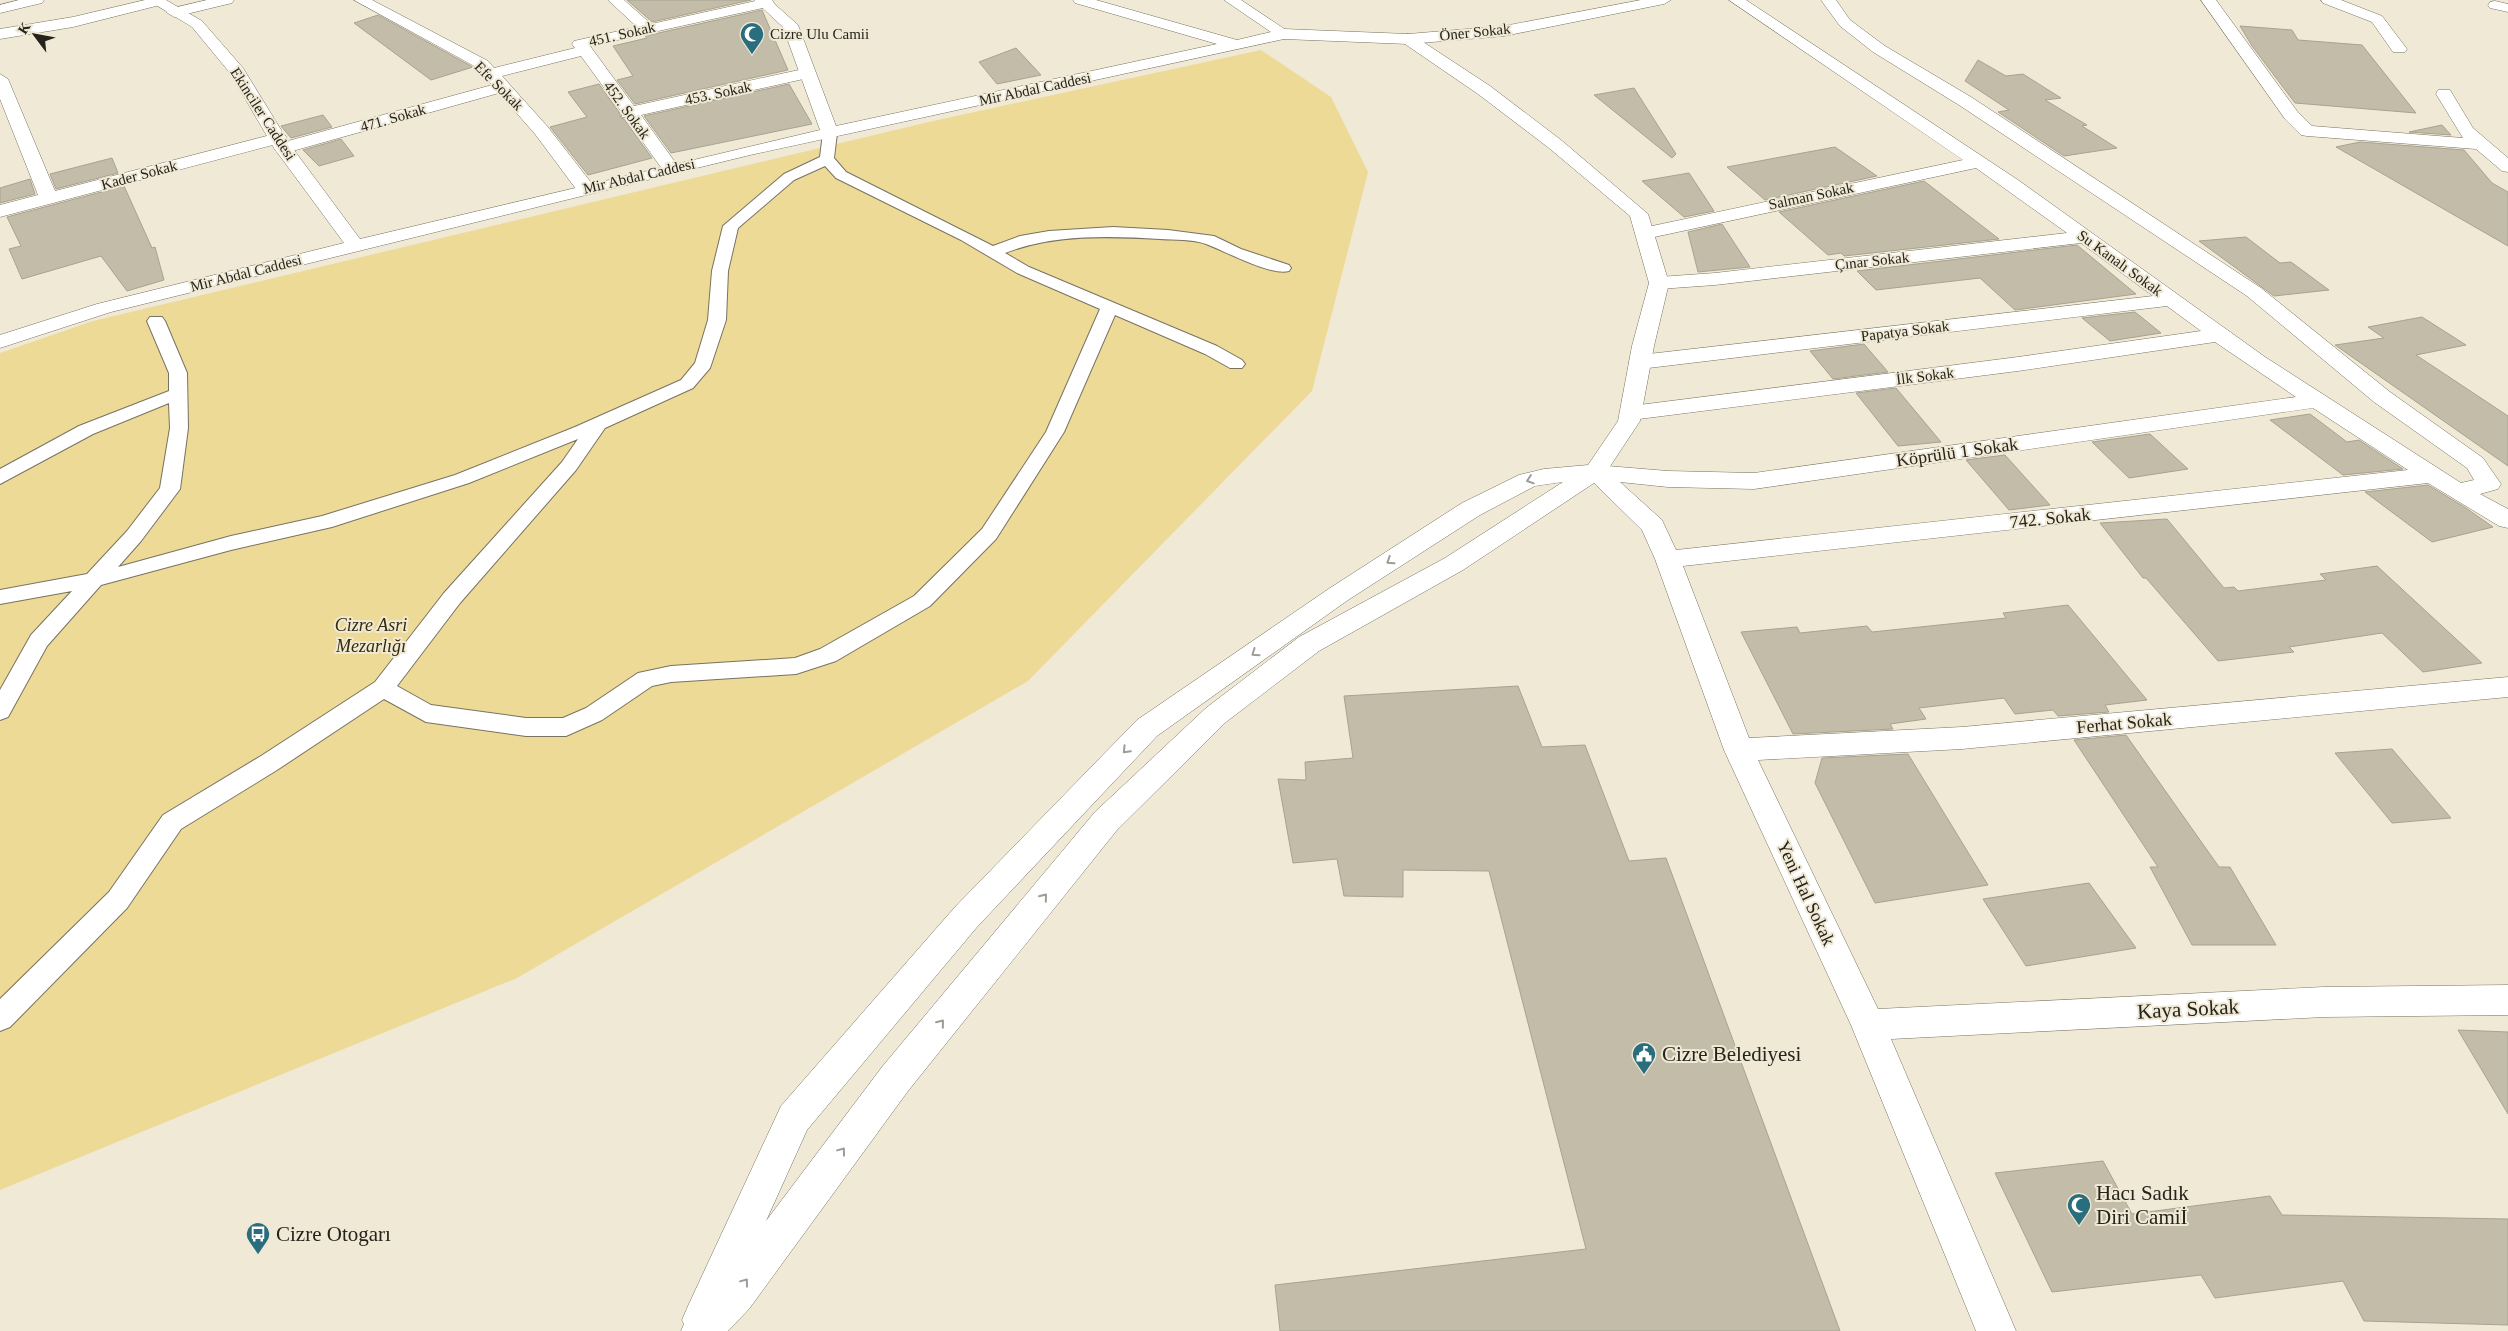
<svg xmlns="http://www.w3.org/2000/svg" width="2508" height="1331" font-family="'Times New Roman',serif">
<style>
.green{fill:#eeda97}
.building{fill:#c2bca9;stroke:#a8a390}
.lines{fill:none;stroke-linecap:round;stroke-linejoin:round}
.lane-casing{stroke:#787261;stroke-width:2}
.street-casing{stroke:#787261;stroke-width:1}
.secondary-casing{stroke:#787261;stroke-width:1}
.lane{fill:#fff;fill-rule:evenodd}
.street{fill:#fff;fill-rule:evenodd}
.secondary{fill:#fff;fill-rule:evenodd}
.oneway{stroke:#9d9c98}
.labels{text-anchor:middle;stroke-width:4;stroke-linejoin:round;paint-order:stroke}
.far-street-label{font-size:15px;fill:#25231b;stroke:#efe9d5}
.far-poi-label{font-size:15px;fill:#25231b;stroke:#efe9d5;text-anchor:start}
.street-label{font-size:18px;fill:#25231b;stroke:#efe9d5}
.park-label{font-size:18px;font-style:italic;fill:#352b08;stroke:#efe9d5}
.near-street-label{font-size:21px;fill:#25231b;stroke:#efe9d5}
.near-poi-label{font-size:21px;fill:#25231b;stroke:#efe9d5;text-anchor:start}
</style>
<rect width="100%" height="100%" fill="#efe9d5"/>
<!-- green -->
<path class="green" d="M1261,50L1331,97L1368,172L1312,391L1028,681L517,978L0,1190V353L93,321L933,121Z"/>
<!-- building -->
<path class="building" d="M627,0H751L652,22Z
M762,10L788,70L635,104L617,80L633,76L613,46L647,38L645,36Z
M378,15L471,66L473,67L431,80L354,23Z
M2240,26L2292,30L2298,40L2362,45L2416,113L2295,103L2252,46Z
M1016,48L1041,75L997,84L979,62Z
M1978,60L2006,76L2023,74L2061,98L2045,100L2087,125L2082,126L2117,148L2064,156L1998,112L2009,110L1965,81Z
M599,84L619,112L621,118L624,119L652,158L588,175L550,127L587,117L568,92Z
M789,84L812,124L671,153L644,116Z
M1634,88L1676,154L1672,158L1594,95Z
M323,115L332,127L291,138L281,126Z
M2442,125L2451,135L2409,132Z
M341,139L354,156L319,166L303,150Z
M2360,142L2464,150L2492,183L2508,192V246L2336,147Z
M1835,147L1877,176L1765,200L1727,167Z
M112,158L118,173L56,189L50,174Z
M1689,173L1714,211L1684,217L1642,181Z
M30,179L35,194L0,203V188Z
M1924,181L1999,239L1844,256L1841,253L1828,255L1779,212Z
M124,186L152,248L155,247L164,280L127,291L101,256L22,279L9,249L21,246L7,217Z
M1722,224L1750,267L1698,272L1688,232Z
M2246,237L2280,263L2291,262L2329,290L2274,296L2199,241Z
M2077,245L2136,294L2015,310L1980,278L1876,290L1857,271Z
M2135,312L2161,333L2110,341L2082,318Z
M2422,317L2466,345L2416,355L2508,416V466L2335,345L2384,338L2368,327Z
M1864,344L1888,372L1833,379L1810,351Z
M1896,388L1941,442L1898,446L1856,393Z
M2310,414L2347,442L2359,440L2403,469L2343,475L2270,420Z
M2150,434L2188,469L2129,478L2092,442Z
M2005,455L2050,505L2009,510L1966,460Z
M2428,485L2466,508L2493,527L2432,542L2365,492Z
M2167,519L2224,588L2234,587L2238,591L2326,580L2320,574L2377,566L2482,663L2423,672L2382,633L2289,647L2294,652L2218,661L2146,578H2143L2100,523Z
M2068,605L2147,700L2105,705L2109,712L2058,716L2053,710L2015,714L2004,698L1919,708L1926,719L1890,724L1893,729L1793,734L1741,632L1797,627L1800,633L1867,626L1872,632L2006,618L2003,613Z
M1518,686L1542,747L1585,745L1629,861L1666,858L1840,1331H1280L1275,1285L1586,1249L1489,871L1403,870V897L1344,896L1337,859L1293,863L1278,779L1306,780L1305,762L1353,758L1344,696Z
M2126,735L2219,867H2230L2276,945H2192L2150,867H2158L2074,740Z
M2392,749L2451,818L2392,823L2335,753Z
M1908,754L1988,885L1875,903L1815,783L1822,758Z
M2089,883L2136,948L2026,966L1983,899Z
M2458,1030L2508,1032V1114Z
M2103,1161L2132,1214L2270,1196L2282,1215L2508,1219V1325L2364,1321L2343,1281L2215,1298L2201,1275L2052,1292L1995,1173Z"/>
<g class="lines">
<!-- lane casing -->
<g class="lane-casing">
<path id="lane" d="M830,129L837,133L834,158L846,172L993,246L1020,236L1049,231L1113,227L1168,230L1214,236L1241,249L1289,265L1291,268L1289,271C1270,276 1225,251 1206,244C1193,239 1174,240 1160,239C1109,236 1054,234 1005,253L1029,267L1217,346L1242,360L1245,364L1242,368H1230L1205,354L1115,315L1064,432L996,539L930,606L836,661L796,674L671,682L652,686L602,720L566,736H526L426,722L384,699L277,770L181,829L127,908L10,1027L0,1031V999L109,892L163,815L261,756L375,682L444,593L562,462L578,439L469,483L332,527L231,550L101,585L47,646L8,717L0,720V690L31,635L72,591L0,604V590L87,574L127,531L160,488L170,428L169,403L93,434L0,484V469L79,426L169,391V373L147,321L150,317H162L165,321L187,373L188,428L180,489L141,541L118,567L231,536L322,516L455,475L575,427L681,380L695,363L708,320L712,271L723,226L784,174L820,157L823,133ZM825,166L836,178L961,240L1017,273L1100,309L1046,432L982,529L914,596L820,649L795,658L671,666L638,673L586,708L563,718H526L431,705L397,686L460,603L576,470L605,428L693,388L710,368L726,320L728,271L738,228L794,180Z"/>
</g>
<!-- street casing -->
<g class="street-casing">
<path id="street" d="M19,0H44L42,3L0,13V5Z
M145,0H161L162,2L160,5L73,27L0,39V29L73,17Z
M207,0H234L232,3L174,17L166,12L169,9Z
M354,0H372L488,61L494,68L575,48L572,44L574,41L637,27L608,0H624L651,24L760,0H772L774,3L772,6L590,46L634,106L808,68L816,73L808,78L641,115L680,169L677,173H665L625,117H622L621,111L581,56L502,76L547,126L593,185L595,189L593,193H579L535,134L499,93L289,152H277L274,148L277,144L492,85L476,67Z
M1641,0H1671L1664,4L1504,36L1408,44L1284,39L1276,34L1284,29L1408,34L1504,26Z
M1729,0H1746L2018,180L2265,357L2461,483L2474,480L2467,468L2374,402L2247,296L1959,105L1873,52L1840,26L1821,0H1836L1850,20L1885,46L1971,97L2261,288L2390,392L2483,458L2501,484L2498,489L2480,494L2508,509V528L2499,526L2428,483L1683,566L1749,738L1962,727L2508,677V697L1962,749L1758,760L1878,1009L2324,987L2508,985V1015L2324,1017L1891,1039L2016,1331H1976L1851,1025L1724,750L1655,559L1642,530L1583,472L1587,467L1595,465L1668,471L1754,473L2296,397L2215,342L2018,371L1631,420L1623,418L1620,413L1623,408L1631,406L2018,357L2201,331L2167,306L1640,369L1632,367L1629,362L1632,357L1640,355L2153,296L2081,243L1715,285L1659,289L1652,287L1649,283L1652,279L1659,277L1715,273L2067,233L1976,168L1645,239L1638,237L1635,233L1638,229L1963,160ZM2313,408L2408,470L1676,550L1662,520L1620,482L1668,487L1754,489Z
M2201,0H2216L2297,111L2312,126L2463,138L2436,94L2438,90H2450L2473,128L2508,158V172L2502,171L2476,149L2307,136L2301,135L2285,119Z
M2321,0H2341L2382,16L2407,49L2405,52H2393L2372,22L2323,3Z
M2495,1L2508,4V12L2490,8L2488,5L2490,2Z
M0,74L8,79L55,191L278,133L284,134L287,138L284,142L0,217V205L38,195L0,99Z"/>
</g>
<!-- secondary casing -->
<g class="secondary-casing">
<path id="secondary" d="M148,0H166L202,21L243,68L291,146L360,239L820,130L783,27L754,0H770L798,25L836,126L1217,44L1075,3L1073,0H1096L1237,40L1271,32L1224,0H1241L1292,34L1284,39L750,155L586,195L111,312L0,348V335L97,304L344,243L274,148L230,73L192,27Z
M1408,34L1414,36L1490,86L1561,140L1648,214L1669,283L1654,346L1640,421L1603,477L1463,570L1319,651L1226,722L1117,830L908,1091L749,1309L728,1331H681L684,1324L682,1320L688,1306L781,1106L955,907L1137,720L1330,588L1462,503L1519,475L1544,469L1588,465L1618,421L1632,346L1649,283L1630,216L1549,148L1478,94L1402,42L1400,39ZM1563,482L1445,558L1299,637L1206,708L1095,812L882,1067L766,1221L807,1130L977,927L1157,736L1348,600L1480,515L1535,486Z"/>
</g>
<!-- lane -->
<use href="#lane" class="lane"/>
<!-- street -->
<use href="#street" class="street"/>
<!-- secondary -->
<use href="#secondary" class="secondary"/>
</g>
<!-- one-way arrows -->
<defs><path id="oneway-chevron" d="M-2-3.5L2.5 0L-2 3.5" fill="none" stroke-width="1.6" stroke-linecap="round" stroke-linejoin="round" transform="scale(1.25)"/></defs>
<g class="oneway">
<use href="#oneway-chevron" transform="translate(1530 480) rotate(161)"/>
<use href="#oneway-chevron" transform="translate(1390 561) rotate(147)"/>
<use href="#oneway-chevron" transform="translate(1255 653) rotate(145)"/>
<use href="#oneway-chevron" transform="translate(1126 750) rotate(134)"/>
<use href="#oneway-chevron" transform="translate(1044 897) rotate(-51)"/>
<use href="#oneway-chevron" transform="translate(941 1023) rotate(-51)"/>
<use href="#oneway-chevron" transform="translate(842 1151) rotate(-53)"/>
<use href="#oneway-chevron" transform="translate(745 1282) rotate(-53)"/>
</g>
<!-- icons -->
<defs>
<g id="mosque-pin" transform="scale(1.25)"><path d="M0 17L-7.5 6A9.5 9.5 0 1 1 7.5 6Z" fill="#2a6e7e" stroke="#efe9d5"/><path d="M3.5-4.9A6 6 0 1 0 3.5 4.9A5 5 0 1 1 3.5-4.9Z" fill="#fff"/></g>
<g id="civic-pin" transform="scale(1.25)"><path d="M0 17L-7.5 6A9.5 9.5 0 1 1 7.5 6Z" fill="#2a6e7e" stroke="#efe9d5"/><path d="M-.6-6.5H3V-4.5H.6V-3L4-1V1h2V6H-6V1h2V-1L-.6-3ZM-1.2 2.5V6h2.4V2.5Z" fill="#fff"/></g>
<g id="bus-pin" transform="scale(1.25)"><path d="M0 17L-7.5 6A9.5 9.5 0 1 1 7.5 6Z" fill="#2a6e7e" stroke="#efe9d5"/><path d="M-5-6H5V4H4V6H2V4H-2V6H-4V4H-5ZM-3.5-4V0h7V-4ZM-3.5 1.2v1.5H-2V1.2ZM2 1.2v1.5H3.5V1.2Z" fill="#fff"/></g>
</defs>
<g fill-rule="evenodd">
<use href="#mosque-pin" x="752" y="34"/>
<use href="#civic-pin" x="1644" y="1054"/>
<use href="#mosque-pin" x="2079" y="1205"/>
<use href="#bus-pin" x="258" y="1234"/>
</g>
<g class="labels">
<!-- far-street labels -->
<g class="far-street-label">
<text transform="translate(1475 32) rotate(-6)" y="5">Öner Sokak</text>
<text transform="translate(622 34) rotate(-13)" y="5">451. Sokak</text>
<text transform="translate(499 86) rotate(45)" y="5">Efe Sokak</text>
<text transform="translate(1035 89) rotate(-12)" y="5">Mir Abdal Caddesi</text>
<text transform="translate(718 93) rotate(-12)" y="5">453. Sokak</text>
<text transform="translate(627 110) rotate(54)" y="5">452. Sokak</text>
<text transform="translate(263 114) rotate(57)" y="5">Ekinciler Caddesi</text>
<text transform="translate(393 118) rotate(-16)" y="5">471. Sokak</text>
<text transform="translate(139 175) rotate(-15)" y="5">Kader Sokak</text>
<text transform="translate(639 176) rotate(-13)" y="5">Mir Abdal Caddesi</text>
<text transform="translate(1811 196) rotate(-12)" y="5">Salman Sokak</text>
<text transform="translate(1872 261) rotate(-6)" y="5">Çınar Sokak</text>
<text transform="translate(2120 263) rotate(36)" y="5">Su Kanalı Sokak</text>
<text transform="translate(246 273) rotate(-14)" y="5">Mir Abdal Caddesi</text>
<text transform="translate(1905 331) rotate(-7)" y="5">Papatya Sokak</text>
<text transform="translate(1925 376) rotate(-7)" y="5">İlk Sokak</text>
</g>
<!-- far-poi labels -->
<g class="far-poi-label">
<text x="770" y="39">Cizre Ulu Camii</text>
</g>
<!-- street labels -->
<g class="street-label">
<text transform="translate(1957 452) rotate(-8)" y="6">Köprülü 1 Sokak</text>
<text transform="translate(2050 518) rotate(-6)" y="6">742. Sokak</text>
<text transform="translate(2124 723) rotate(-5)" y="6">Ferhat Sokak</text>
<text transform="translate(1806 893) rotate(65)" y="6">Yeni Hal Sokak</text>
</g>
<!-- park labels -->
<g class="park-label">
<text x="371" y="631">Cizre Asri<tspan x="371" dy="21">Mezarlığı</tspan></text>
</g>
<!-- near-street labels -->
<g class="near-street-label">
<text transform="translate(2188 1009) rotate(-3)" y="7">Kaya Sokak</text>
</g>
<!-- near-poi labels -->
<g class="near-poi-label">
<text x="1662" y="1061">Cizre Belediyesi</text>
<text x="2096" y="1200">Hacı Sadık<tspan x="2096" dy="24">Diri Camiİ</tspan></text>
<text x="276" y="1241">Cizre Otogarı</text>
</g>
</g>
<!-- north arrow -->
<g transform="translate(35 35) rotate(302)" stroke="#efe9d5" stroke-width="4" paint-order="stroke">
<path d="M0-4L9 19L0 12L-9 19Z" fill="#25231b"/>
<text y="-8" font-size="14" font-weight="bold" text-anchor="middle" fill="#25231b">K</text>
</g>
</svg>
